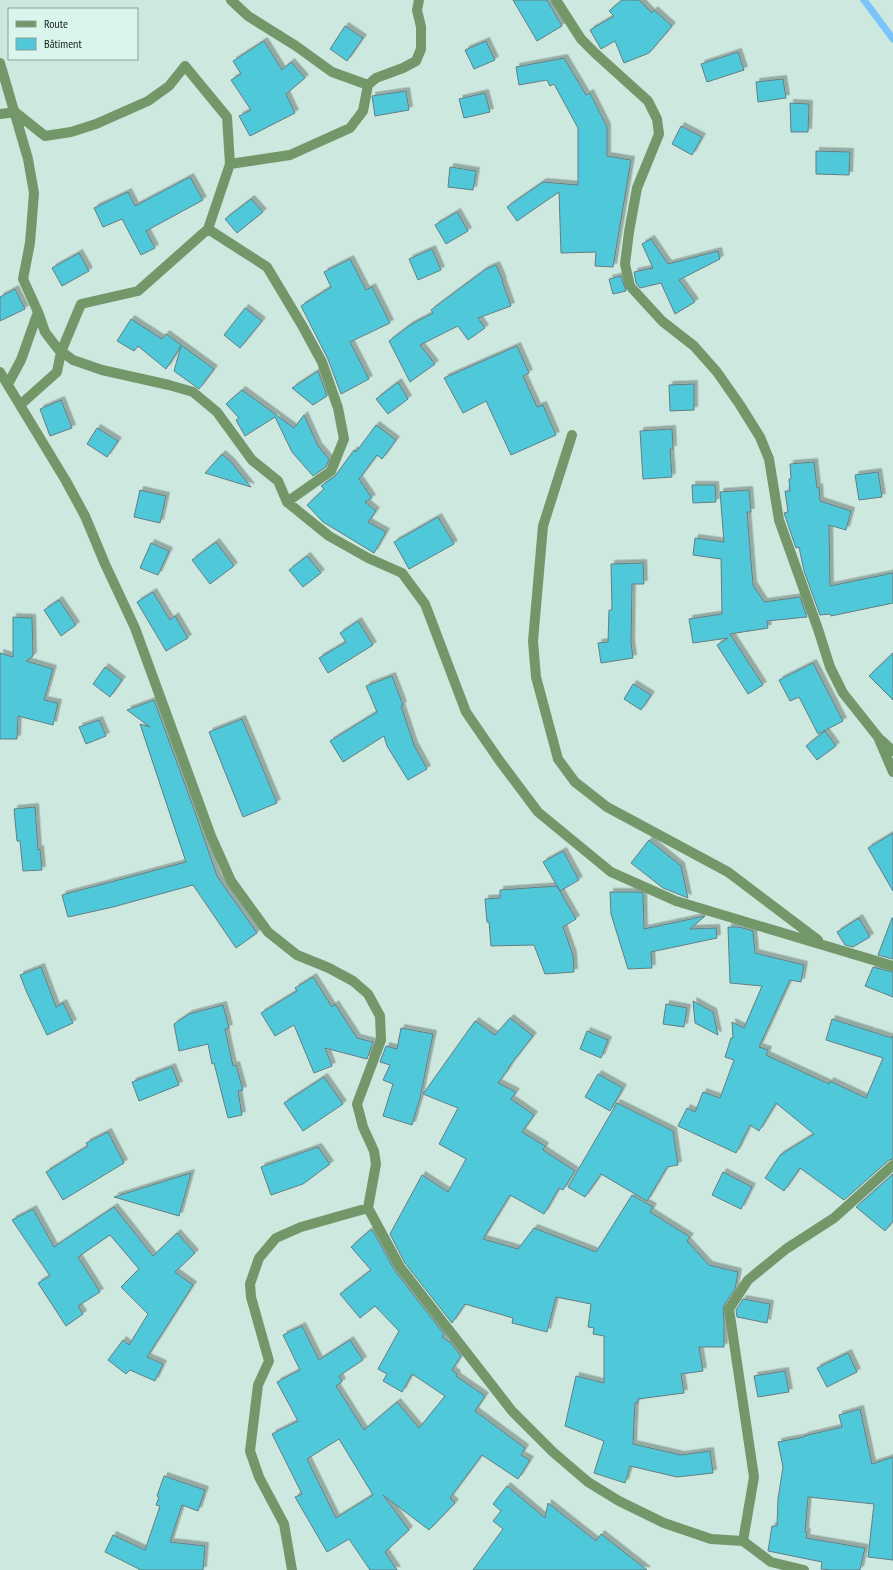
<svg xmlns="http://www.w3.org/2000/svg" width="893" height="1570" font-family="'PT Sans Narrow',sans-serif">
<style>
.lines{fill:none;stroke-linecap:round;stroke-linejoin:round}
.stream{stroke:#7bc3fb;stroke-width:7}
.building{fill:#50c8da;stroke:#647e82;fill-rule:evenodd;filter:url(#shadow)}
.street{stroke:#74976a;stroke-width:10}
</style>
<defs>
<filter id="shadow"><feDropShadow dx="3.5" dy="-3.5" stdDeviation="0" flood-color="#0004"/></filter>
</defs>
<rect width="100%" height="100%" fill="#cde8df"/>
<g class="lines">
<!-- stream -->
<path class="stream" d="M864,0L893,39"/>
</g>
<!-- building -->
<path class="building" d="M513,0H547L562,26L537,41Z
M622,0H639L652,13L654,10L672,26L649,53L624,63L615,41L601,49L590,30L614,16L609,11Z
M345,26L363,38L347,61L330,49Z
M264,41L282,70L291,62L305,78L286,94L295,113L250,136L239,116L251,110L231,80L241,74L233,61Z
M486,41L495,60L474,69L465,50Z
M738,52L744,70L707,82L701,64Z
M564,58L586,95L590,93L607,127V156L631,160L613,267L595,266L596,252L561,253L559,192L517,221L507,207L543,182L578,185V128L554,84L550,86L547,80L519,85L516,67Z
M783,79L786,98L758,102L756,82Z
M406,91L409,110L375,116L372,96Z
M485,93L490,112L464,118L459,99Z
M790,103L809,104L808,132H791Z
M681,126L702,137L692,155L672,144Z
M816,151L850,152L849,175L816,174Z
M450,167L476,171L473,190L448,187Z
M190,177L203,200L146,231L155,248L141,255L122,219L103,227L94,208L128,192L135,206Z
M251,199L263,212L237,233L225,219Z
M457,212L468,231L446,244L435,225Z
M651,239L668,264L718,251L720,259L679,280L695,302L675,314L661,283L640,288L636,283L634,272L653,268L642,244Z
M432,249L441,270L418,280L409,259Z
M79,253L89,271L62,286L52,268Z
M350,259L366,290L372,287L390,323L350,342L369,379L341,394L328,359L301,306L331,287L324,272Z
M496,265L503,281H502L511,306L478,318L485,328L468,340L458,326L420,345L435,364L410,382L389,341L410,325L433,313L431,310L486,269Z
M621,276L626,291L613,294L609,279Z
M15,289L25,309L0,321V297Z
M245,308L262,321L240,348L224,335Z
M131,319L162,339L166,334L214,369L199,389L174,371L181,346L166,369L138,346L134,351L117,341Z
M517,346L529,373L523,376L537,407L543,405L556,435L511,455L486,401L463,413L444,378Z
M318,371L327,396L313,405L292,388Z
M398,382L408,399L388,414L376,399Z
M694,384V410L670,411L669,385Z
M242,390L294,428L304,415L318,446L329,459L326,467L313,476L292,452L275,417L245,436L236,420L239,418L226,404Z
M61,400L72,428L50,436L40,409Z
M376,425L396,440L382,459L377,455L359,479L372,498L365,502L376,511L368,522L386,532L374,553L323,522L307,505L324,489L321,486L335,476L354,450L356,452Z
M97,428L118,441L107,457L87,444Z
M672,429L673,449H670L672,477L643,479L640,431Z
M222,454L231,462L251,487L205,473Z
M814,462L817,488L819,487L820,501L851,511L846,530L829,525L830,586L893,573V603L831,616L830,614L820,615L804,571L799,547L796,548L784,513L788,512L785,491H790L789,479H791L790,464Z
M878,472L882,497L859,500L855,475Z
M692,485H715L716,502L693,503Z
M140,490L166,496L160,523L134,517Z
M749,490L751,512H747L753,585L764,602L800,597L807,617L767,621L768,628L730,634L763,685L748,694L717,645L728,638L693,643L689,619L722,614L721,559L693,555L695,538L724,542L720,492Z
M438,517L454,544L409,569L394,542Z
M216,542L234,566L210,584L192,560Z
M151,543L169,551L158,575L140,568Z
M307,556L321,573L303,587L289,570Z
M643,563L644,584H632L631,643L633,658L601,663L598,643L608,642L609,610H612L611,564Z
M153,592L170,620L175,616L188,638L166,651L137,602Z
M59,600L76,625L61,636L44,610Z
M13,617L32,618L33,656L26,661L53,669L44,700L58,703L53,725L18,716L17,739H0V653L13,657Z
M358,621L373,645L328,673L319,658L346,642L340,633Z
M893,653V700L869,676Z
M813,663L843,721L818,734L799,697L790,701L779,680Z
M105,667L122,680L110,697L93,684Z
M392,676L403,705L401,706L414,745L427,769L408,780L387,746L384,736L343,762L330,741L377,712L366,686Z
M633,684L651,695L641,710L624,699Z
M154,700L195,812L217,876L257,933L236,948L193,885L113,907L68,917L62,895L186,862L140,724L150,727L127,710Z
M242,719L277,803L243,817L209,732Z
M99,720L106,736L86,744L79,727Z
M825,731L836,746L817,760L806,746Z
M35,807L38,850L40,849L42,870L23,871L20,841H17L14,809Z
M893,833V891L868,848Z
M649,840L681,866L688,898L663,888L631,863Z
M563,851L579,880L560,891L543,862Z
M557,886L576,919L563,927L573,955L574,972L545,974L534,945L491,946L489,922H487L485,899L500,898V890Z
M610,892H639L643,893L644,929L705,916L690,929L716,928L717,938L651,952L652,968L628,969L611,914Z
M859,918L870,937L853,947L845,945L837,932Z
M892,918H893V959L878,955Z
M728,927H739L753,931L755,953L804,965L801,982L790,980L759,1047L768,1050L766,1055L829,1084L830,1081L866,1098L883,1058L826,1040L832,1019L892,1038L893,1036V1159L889,1160L844,1200L800,1168L784,1191L765,1178L780,1155L814,1134L776,1103L759,1131L750,1125L736,1153L678,1126L687,1108L695,1112L703,1092L720,1098L734,1060L725,1057L731,1038H733L732,1022L744,1028L762,986L730,983Z
M41,967L56,1007L63,1003L73,1023L47,1035L27,993L20,975Z
M873,967L893,972V997L865,986Z
M313,977L332,1007L335,1004L357,1038L373,1042L367,1059L325,1048L332,1066L314,1073L294,1025L275,1036L261,1013L297,991L295,988Z
M693,1001L713,1012L718,1035L695,1023Z
M666,1004L687,1008L684,1027L663,1024Z
M223,1005L229,1028L225,1029L233,1066L236,1065L243,1090L238,1091L242,1115L228,1118L214,1063L212,1064L208,1044L179,1051L174,1024L189,1014Z
M510,1018L533,1036L508,1068H509L498,1083L516,1092L511,1099L534,1115L522,1132L545,1146L543,1150L575,1171L563,1190L559,1188L544,1214L510,1195L483,1239L518,1249L534,1228L596,1252L632,1195L653,1207L650,1212L690,1237L687,1241L709,1265L738,1272L735,1289L724,1305L723,1309L724,1321V1347H699L703,1371L681,1374L684,1393L638,1399V1403H635L633,1444L681,1455L710,1451L713,1473L677,1477L630,1466L625,1483L594,1473L604,1441L565,1426L576,1376L604,1383V1336L593,1334L594,1328L588,1327L591,1304L556,1297L547,1332L512,1323L513,1318L465,1304L452,1323L405,1263L390,1234L422,1175L448,1192L466,1159L439,1144L458,1108L423,1094L475,1021L495,1035Z
M401,1028L433,1034L420,1098L412,1125L383,1116L393,1084L383,1080L390,1065L380,1062L386,1046L397,1049Z
M587,1031L608,1040L601,1058L580,1049Z
M172,1067L179,1085L139,1101L132,1082Z
M598,1074L623,1088L610,1111L585,1097Z
M324,1077L343,1104L303,1131L284,1103Z
M617,1103L673,1131L678,1165L667,1167L647,1201L601,1174L585,1197L568,1187Z
M108,1132L124,1163L63,1200L46,1172L88,1146L86,1143Z
M318,1147L330,1164L303,1184L271,1195L261,1167Z
M723,1172L752,1187L741,1209L712,1195Z
M191,1173L179,1216L114,1197L171,1179Z
M893,1174V1221L885,1231L856,1207Z
M114,1207L153,1256L177,1233L195,1253L175,1272L193,1285L147,1357L163,1364L155,1381L130,1370L126,1374L108,1360L123,1340L129,1345L148,1314L121,1287L139,1269L110,1235L78,1257L100,1292L78,1306L83,1314L66,1326L38,1283L50,1276L12,1220L33,1209L54,1247Z
M370,1230L373,1231L395,1271L444,1334L442,1337L451,1343L461,1356L452,1370L457,1374L456,1376L485,1396L475,1411L525,1448L521,1455L530,1460L518,1479L482,1455L450,1498L455,1503L429,1530L383,1495L409,1530L385,1552L397,1570H370L349,1539L327,1552L295,1497L302,1494L272,1434L298,1421L277,1382L300,1370L283,1335L302,1326L319,1360L350,1340L363,1360L339,1376L342,1382L336,1386L364,1430L397,1402L419,1428L445,1396L412,1374L402,1392L383,1381L387,1374L378,1369L399,1331L375,1306L360,1318L340,1294L371,1270L351,1247ZM339,1439L373,1495L336,1518L307,1459Z
M743,1299L770,1304L767,1323L737,1317L736,1310Z
M848,1353L857,1372L827,1387L817,1368Z
M785,1371L789,1392L758,1397L754,1376Z
M860,1409L872,1464L893,1457V1560L868,1557L874,1504L808,1497L805,1532H807L806,1538L865,1548L860,1570H831L821,1569L822,1562L768,1551L772,1526H777L778,1499L783,1467L778,1442L804,1437V1436L842,1427L839,1415Z
M164,1476L205,1490L198,1511L182,1505L170,1542L205,1546L203,1570H139V1569L105,1552L113,1535L145,1550L160,1506L156,1505L159,1497L157,1496Z
M507,1486L545,1518L548,1503L596,1541L601,1534L647,1570H473L503,1529L493,1521L501,1511L493,1504Z"/>
<g class="lines">
<!-- street -->
<path class="street" d="M231,0L248,16L296,46L332,72L368,85
M556,0L581,39L595,53L648,101L657,119L659,134L637,188L629,232L625,264L630,286L662,321L694,346L717,372L740,405L760,437L769,459L779,520L818,629L830,667L843,693L878,737L893,772
M0,63L28,159L34,193L30,243L23,279L38,312L21,360L8,384
M0,114L15,112L45,136L71,132L96,124L148,101L169,86L185,66L227,117L230,164
M38,312L45,332L58,349L73,360L102,370L169,385L193,392L217,412L252,460L278,481L287,502L329,536L368,558L402,573L425,604L466,712L499,760L538,812L611,872L676,901L893,966
M0,372L66,481L85,516L105,564L135,628L211,836L231,881L268,932L297,955L329,968L353,981L368,994L380,1016L381,1040L357,1104L363,1127L374,1151L376,1164L368,1208L400,1267L512,1411L553,1452L588,1482L619,1501L664,1523L711,1539L743,1541L771,1562L804,1570
M20,405L57,372L61,352L81,304L138,291L208,229
M572,435L543,526L533,641L536,677L558,759L575,782L607,807L728,872L818,940
M287,502L331,471L344,439L338,408L322,362L303,327L267,267L208,229L230,164L290,155L350,128L363,111L368,85L376,78L403,68L416,61L421,49V27L417,10L419,0
M881,740L893,751
M743,1541L754,1477L729,1309L748,1280L786,1249L834,1218L893,1165
M292,1570L284,1524L259,1477L250,1451L258,1385L269,1361L251,1297L250,1284L259,1258L276,1238L301,1227L368,1208"/>
</g>
<!-- legend -->
<rect x="8" y="8" width="130" height="52" fill="#daf5ec" stroke="#8b9f98"/>
<rect x="16" y="21" width="20" height="6" fill="#74976a" stroke="#8b9f98"/>
<text x="44" y="28" font-size="12" fill="#141e1b">Route</text>
<rect x="16" y="38" width="20" height="12" fill="#50c8da" stroke="#8b9f98"/>
<text x="44" y="48" font-size="12" fill="#141e1b">Bâtiment</text>
</svg>
